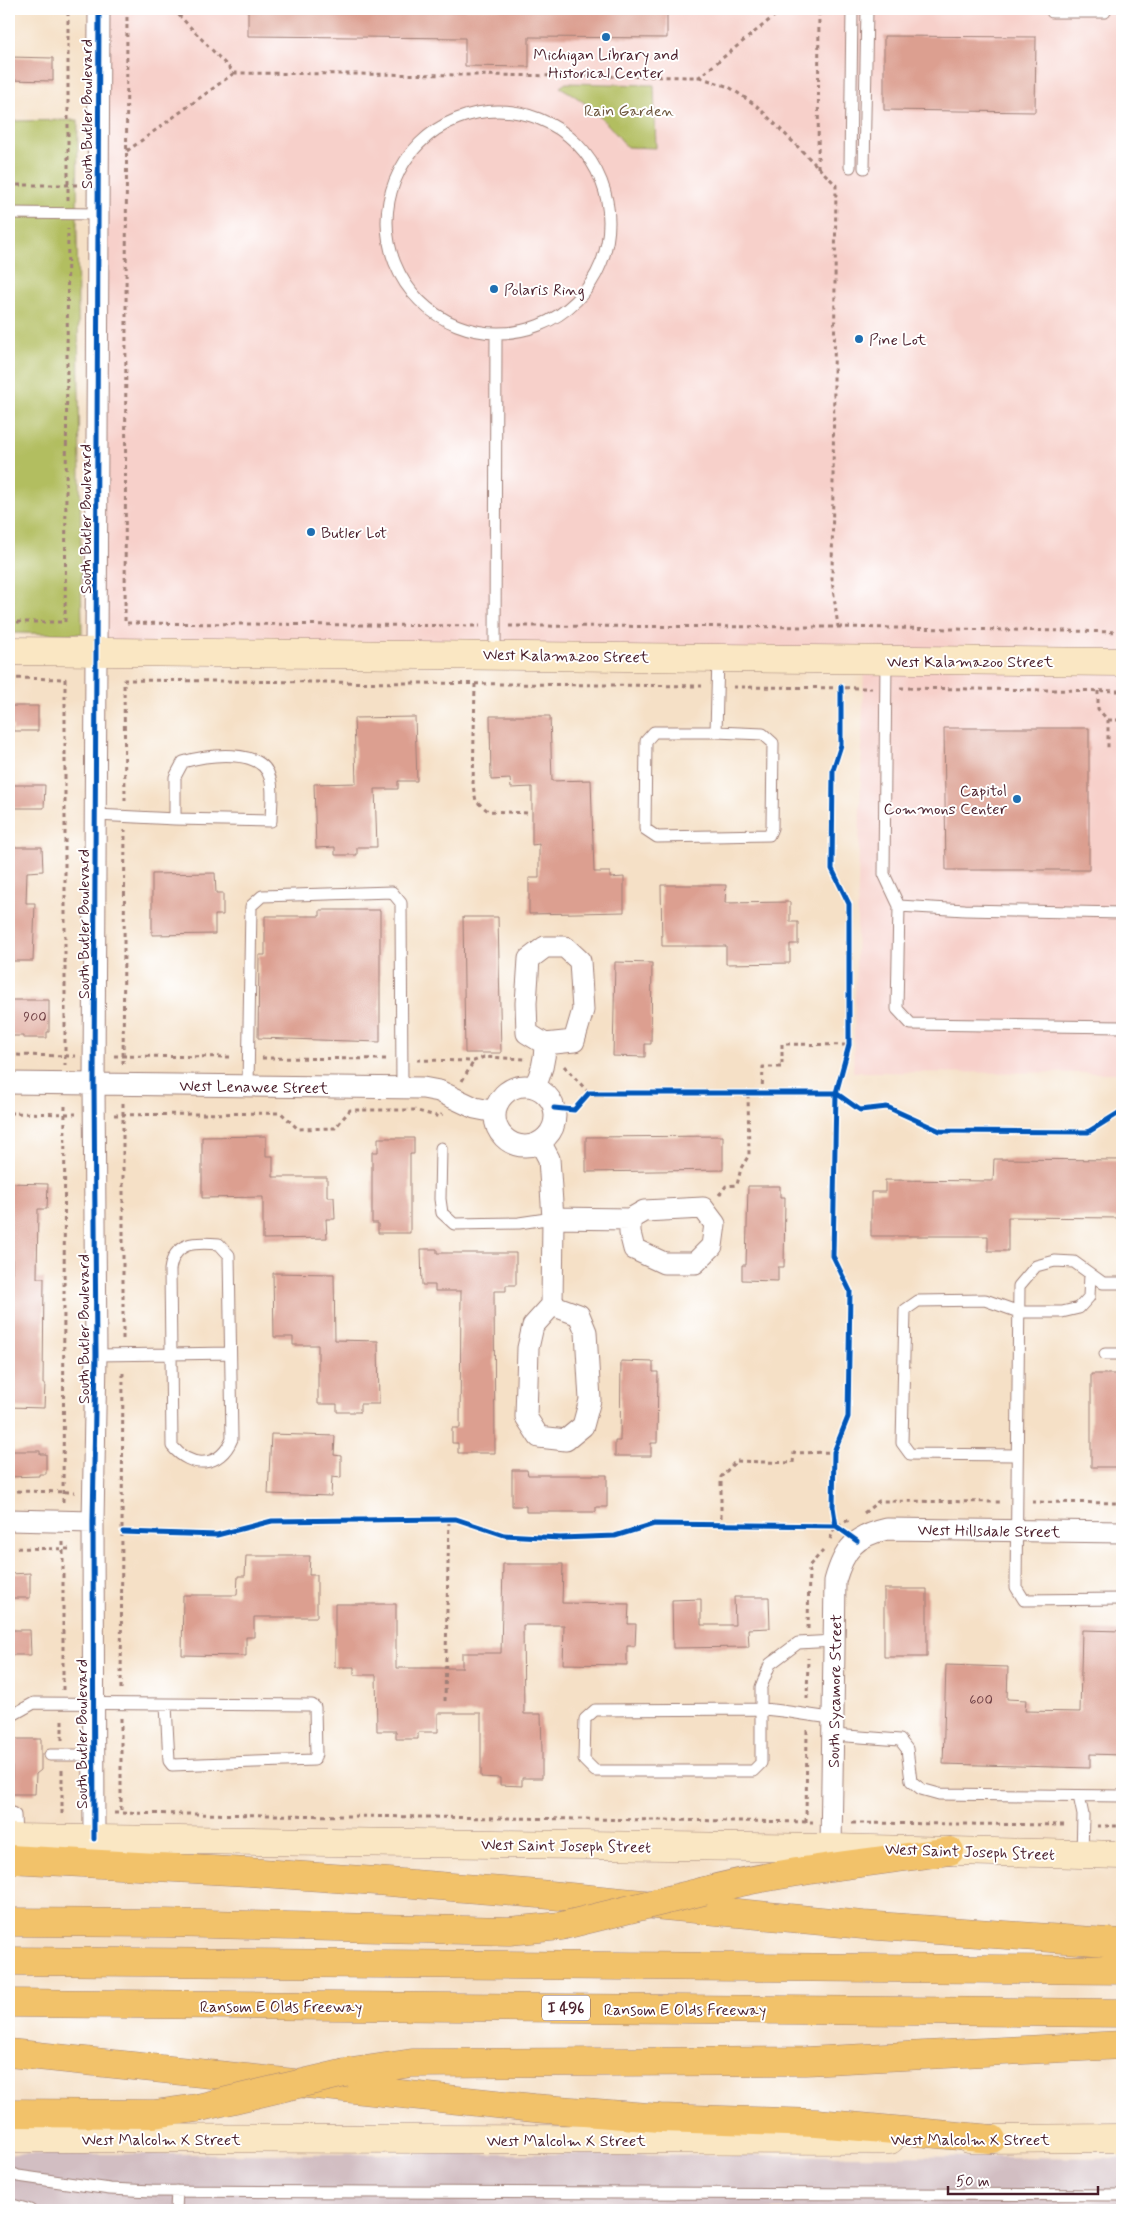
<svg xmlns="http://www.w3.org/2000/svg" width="1131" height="2219" font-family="Mynerve,sans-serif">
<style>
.built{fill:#f7d0ca}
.industrial{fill:#d2bec2}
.green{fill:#b2be60;stroke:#7e6e46}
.building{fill:#dc9f90}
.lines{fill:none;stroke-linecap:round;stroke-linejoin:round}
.lane-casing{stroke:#a08078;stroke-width:13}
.street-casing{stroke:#a08078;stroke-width:23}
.secondary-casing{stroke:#a08078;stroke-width:29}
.highway-casing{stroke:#a08078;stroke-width:29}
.path{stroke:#a08078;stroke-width:3;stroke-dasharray:4 4;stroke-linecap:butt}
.lane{stroke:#fff;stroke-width:11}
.street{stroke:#fff;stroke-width:21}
.secondary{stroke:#fae7c3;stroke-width:28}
.highway{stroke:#f2c26a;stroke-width:28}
.highway-bridge-casing{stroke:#a08078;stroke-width:29;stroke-linecap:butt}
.highway-bridge{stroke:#f2c26a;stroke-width:28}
.cycleway-casing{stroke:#fff;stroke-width:8}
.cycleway{stroke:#0057b8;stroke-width:5}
.poi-dot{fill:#1f6fb2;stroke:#fff;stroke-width:2}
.labels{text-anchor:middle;stroke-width:4;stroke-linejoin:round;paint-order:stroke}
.number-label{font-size:14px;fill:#6e3f44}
.shield{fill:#fff;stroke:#80626b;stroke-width:1}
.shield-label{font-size:15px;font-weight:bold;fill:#4a1f2b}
.poi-label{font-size:16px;fill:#4a1f2b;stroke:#fff;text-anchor:start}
.park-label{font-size:16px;fill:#6e573e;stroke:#fff}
.street-label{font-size:16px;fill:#4a1f2b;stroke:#fff}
</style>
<rect width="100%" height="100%" fill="#fff"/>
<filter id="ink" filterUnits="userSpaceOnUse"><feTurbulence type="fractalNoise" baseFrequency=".02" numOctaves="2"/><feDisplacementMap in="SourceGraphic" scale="10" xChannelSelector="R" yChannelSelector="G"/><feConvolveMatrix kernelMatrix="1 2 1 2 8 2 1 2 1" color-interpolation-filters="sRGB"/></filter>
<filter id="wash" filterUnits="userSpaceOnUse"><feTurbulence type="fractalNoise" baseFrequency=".0096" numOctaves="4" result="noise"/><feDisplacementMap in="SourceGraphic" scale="20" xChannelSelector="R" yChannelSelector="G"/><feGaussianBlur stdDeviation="1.12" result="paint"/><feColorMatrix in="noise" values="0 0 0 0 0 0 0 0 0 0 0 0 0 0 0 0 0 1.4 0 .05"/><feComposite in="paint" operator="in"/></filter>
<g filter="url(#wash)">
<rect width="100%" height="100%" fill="#f5e0c6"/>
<!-- built -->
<path class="built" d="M99,9H1122V1073L853,1072L864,663L97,651Z"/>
<!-- industrial -->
<path class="industrial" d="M9,2154H597L1122,2158V2210H9Z"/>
<!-- green -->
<path class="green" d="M566,83L654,85L656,148L627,147C607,122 588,102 560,87Z
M78,120L77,227L82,634L9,633V121Z"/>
<g id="blocks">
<!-- building -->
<path class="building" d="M248,9H667V38L529,37V67L465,66V38L248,36Z
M884,36L1036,37L1035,112L884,110Z
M9,57L53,58V81L9,80Z
M11,706H38V731H13V726H9V710H11Z
M490,716H550L552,781L591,780L594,872H610V878L624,877V912L529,914V878H539V844L532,845V787L511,788L510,779L491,780Z
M415,717L417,781H398V789H375L377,847H357V855H335V847L316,848L314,784L356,783L354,718Z
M944,728H1089V870H946Z
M9,785H45L44,808H9Z
M9,847H42L43,871L27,872L26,903H35L33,961H9Z
M215,873L216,893H223V915H215V934L152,935V874Z
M661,885H726L725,903L790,902V922H798V944H790V963L726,964V946H662Z
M320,910H380V1042L258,1038L259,955H265V916H320Z
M463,917H498L501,1053H465Z
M615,962L652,963L651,1044H645V1057L613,1056Z
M9,1000H49V1032H47V1038H23V1036H9Z
M266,1136V1156H273V1177H327V1197H334L335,1219H326L327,1238L263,1239V1197L202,1198V1137Z
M723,1136V1170L586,1172V1137Z
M378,1138H414V1154H410V1233H378V1223H372V1152H378Z
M994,1159L1122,1160V1218L1008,1217V1251H988V1236H871V1192H885V1180L993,1181Z
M9,1183L48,1184L47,1209H38L37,1278H44L43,1384H45L44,1408L9,1407V1309H12V1254H9Z
M748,1186H780V1197H785L784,1267H778V1281L742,1280V1265H746Z
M421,1249H437V1253H516V1285H506V1291H494L495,1453H458V1443H452V1428H460L461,1291H435V1285H422Z
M273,1273L334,1274L335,1340L378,1341L379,1404H360V1412H337V1404H318V1345H293V1337H274Z
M621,1361L653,1362V1372H658L657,1443H651V1456H615V1441H620Z
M1091,1374H1122V1467H1091Z
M271,1434L335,1436L334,1455L341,1456V1478L332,1477L331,1496L268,1494Z
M9,1451H40V1454H46V1474H39V1476L9,1477Z
M512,1470H527L528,1475H607V1507H596V1512H526V1506H512Z
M246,1556H310L309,1575H317V1617H254V1637H246V1656L182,1655L183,1595H237L238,1576H245Z
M503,1564H563L562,1603L629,1604L628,1624H636L635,1646H627V1665L563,1664L564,1625H523L524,1714H541L542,1750V1778H522V1786L500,1785V1778L481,1777V1713H438V1732H418V1739H396V1731H377L376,1675H354V1667H335V1604H396V1668H462V1653H501Z
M30,1573V1598H9V1574Z
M884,1589H927V1657H884Z
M734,1597H769L770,1628L748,1629L749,1647L673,1648L672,1600L701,1599V1625H735Z
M9,1630H30L31,1655H9Z
M1082,1630L1122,1631V1755L1090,1754V1768L943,1764L946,1665L1008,1667L1007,1699L1026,1700L1025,1711L1080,1712Z
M12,1739H41V1770L36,1774L35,1794H12Z"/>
</g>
</g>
<g filter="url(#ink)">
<use href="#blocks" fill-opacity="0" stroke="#a08078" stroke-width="1"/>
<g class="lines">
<!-- lane casing -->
<g class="lane-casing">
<path id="lane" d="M1052,12H1105V9
M387 222a111 111 0 1 1 222 0a111 111 0 1 1-222 0Z
M850,167L852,9
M864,168L867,9
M9,213L98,214
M495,654L496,334
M886,660L884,874L899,906L897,1009L911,1024L1122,1027
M716,732L763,734L773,743L772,828L769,835L657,837L645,829L646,741L654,732H716L718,658
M96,815L175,819V777L183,762C207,755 262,747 270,778C274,790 271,808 271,821L175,819
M899,906L965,910L1122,913
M248,1086L251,906L262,896L392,892L401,903L402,1089
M441,1148L440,1199L442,1213L454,1224L519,1223L553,1218
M1122,1283H1103L1074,1262L1055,1261L1036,1266L1019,1286L1016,1587L1024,1600L1122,1599
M1105,1354H1122
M96,1355L171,1354L170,1270C174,1241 195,1242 219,1244L229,1255L232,1439C220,1468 191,1469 172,1446L171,1354L230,1353
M1016,1455L910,1454L902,1443L905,1310L918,1301L985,1300L1019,1312H1062L1079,1308L1089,1297L1090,1274
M9,1717L34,1703L312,1705L315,1707L316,1754L314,1760L172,1765L169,1761L166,1705
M834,1718C809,1716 786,1710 761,1709L595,1710L585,1719L584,1760L595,1771H753L761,1763V1687L770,1664L798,1643L834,1641
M834,1735L900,1740L907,1749L911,1781L921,1789L939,1794L1122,1796
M50,1755H94
M1079,1796L1083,1815L1082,1855
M9,1811L15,1815L16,1838
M9,2172L18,2176L110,2189L152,2191L1122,2195
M9,2204L30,2210
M176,2210L177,2191"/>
</g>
<!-- street casing -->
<g class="street-casing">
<path id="street" d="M9,1083L423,1088L439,1091L475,1108L495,1112
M495 1116a30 30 0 1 1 60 0a30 30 0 1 1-60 0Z
M534,1087C542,1073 545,1061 545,1044L574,1041L583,1010L580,961L565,947H545L529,959L526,1003L527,1033L545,1044
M540,1142L549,1159L553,1218L552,1305L533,1326L528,1348L526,1417L539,1437L566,1440L583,1426L590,1400L586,1332L579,1315L552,1305
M553,1218L630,1219L644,1211L703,1208L715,1224L712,1246L695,1263H664L634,1249L630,1233V1219
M9,1520L93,1522
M94,1839L93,1522L96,1355L94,1084L99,9
M831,1848L835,1581C844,1549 855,1536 887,1529L1122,1532"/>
</g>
<!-- secondary casing -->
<g class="secondary-casing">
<path id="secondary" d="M9,651L1122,662
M9,1838L831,1848L1122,1855
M9,2138L890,2140
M968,2139L1122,2138"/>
</g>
<!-- highway casing -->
<g class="highway-casing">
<path id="highway" d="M9,1859L248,1872L376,1881L539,1894L863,1925L1122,1943
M704,1891C784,1870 868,1863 950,1851
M9,1922L164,1923L509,1931L561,1926
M9,1961L1122,1970
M9,2003L1122,2013
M9,2053L534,2108L660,2118L817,2123L992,2139
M345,2073L412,2063L806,2061L1122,2045
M9,2113L154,2114L197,2108"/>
</g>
<!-- path -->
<path class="path" d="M127,9L125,623L480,626
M173,9L234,73L699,77L783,9
M127,151L234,73
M818,168L819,9
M9,185H78
M68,200V9
M9,622H65L68,229
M509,626L838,627L832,580L836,185L757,106L729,87L699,77
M838,627L1122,632
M9,678L65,679V1065
M475,684L473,786L476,801L488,811L527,813
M733,687L872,688
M900,688L1122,691
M1098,691V709L1108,720V748
M1108,720H1122
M125,801L124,680L702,686
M9,1055L76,1056
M114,1056L233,1057
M262,1058L388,1059
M417,1060L474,1061L484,1057L525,1059
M123,1064L125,830
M564,1066L589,1093
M462,1081L474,1061
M762,1093L763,1067H782V1044L849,1045
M123,1103V1341
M9,1113L76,1114
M114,1115L281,1113L298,1129L335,1128L350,1110H414L440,1117L442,1114
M719,1195L726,1186L737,1185L741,1168L749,1155L748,1093
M9,1491L75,1492
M63,1502L65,1103
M1032,1502L1122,1503
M864,1513L879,1501L1003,1502
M721,1526V1477L736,1461L793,1463L794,1453L834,1452
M830,1539L836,1526L849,1520
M9,1548L73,1549
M808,1629L809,1566L823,1551
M121,1689L123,1370
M63,1690V1541
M807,1699L808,1658
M445,1701L449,1519
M121,1718V1813
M62,1740V1718
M114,1813L813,1822
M62,1814V1768
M806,1822L807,1730
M852,1823L1068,1825
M1097,1826H1122"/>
<!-- lane -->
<use href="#lane" class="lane"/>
<!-- street -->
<use href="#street" class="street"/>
<!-- secondary -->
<use href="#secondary" class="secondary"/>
<!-- highway -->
<use href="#highway" class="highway"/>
<!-- highway-bridge casing -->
<g class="highway-bridge-casing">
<path id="highway-bridge" d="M561,1926L704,1891
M197,2108L345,2073"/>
</g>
<!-- highway-bridge -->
<use href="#highway-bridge" class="highway-bridge"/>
<!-- cycleway casing -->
<g class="cycleway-casing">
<path id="cycleway" d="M554,1108L574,1110L589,1093H836L860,1110L887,1107L940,1131L1088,1132L1122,1111
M836,1526L833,1507L834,1452L848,1417L850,1291L833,1256L836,1093L849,1045V904L832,869L833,770L841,745V687
M123,1532L217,1535L272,1521L449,1519H456L504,1535L560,1538L615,1536L654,1524L836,1526L857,1541
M94,1839L93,1522L96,1355L94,1084L99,9"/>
</g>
<!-- cycleway -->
<use href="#cycleway" class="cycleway"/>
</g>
</g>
<!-- markers -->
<g class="poi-dot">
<circle cx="606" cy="37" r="5"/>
<circle cx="494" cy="289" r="5"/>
<circle cx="859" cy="339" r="5"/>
<circle cx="311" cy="532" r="5"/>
<circle cx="1017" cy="799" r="5"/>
</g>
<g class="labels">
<!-- number labels -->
<g class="number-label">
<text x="35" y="1021">900</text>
<text x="981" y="1704">600</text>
</g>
<!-- shield labels -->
<rect class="shield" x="542" y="1995.5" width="48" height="25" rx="4"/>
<g class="shield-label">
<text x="566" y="2013">I 496</text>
</g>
<!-- poi labels -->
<g class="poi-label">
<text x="606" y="60" text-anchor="middle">Michigan Library and<tspan x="606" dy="18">Historical Center</tspan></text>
<text x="504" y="295">Polaris Ring</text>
<text x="869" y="345">Pine Lot</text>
<text x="321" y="538">Butler Lot</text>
<text x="1007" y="796" text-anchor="end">Capitol<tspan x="1007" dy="18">Commons Center</tspan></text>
</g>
<!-- park labels -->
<g class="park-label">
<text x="629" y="116">Rain Garden</text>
</g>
<!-- street labels -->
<g class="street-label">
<text transform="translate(86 114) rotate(-90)" y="6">South Butler Boulevard</text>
<text transform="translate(85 519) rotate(-90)" y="6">South Butler Boulevard</text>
<text transform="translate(566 655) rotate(1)" y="6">West Kalamazoo Street</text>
<text x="970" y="667">West Kalamazoo Street</text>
<text transform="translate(83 924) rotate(-90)" y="6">South Butler Boulevard</text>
<text transform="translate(254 1086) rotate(1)" y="6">West Lenawee Street</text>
<text transform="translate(83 1329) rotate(-90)" y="6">South Butler Boulevard</text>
<text transform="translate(989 1530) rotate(1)" y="6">West Hillsdale Street</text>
<text transform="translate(834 1691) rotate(-89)" y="6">South Sycamore Street</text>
<text transform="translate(81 1734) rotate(-90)" y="6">South Butler Boulevard</text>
<text transform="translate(566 1845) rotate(1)" y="6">West Saint Joseph Street</text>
<text transform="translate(970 1851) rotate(2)" y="6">West Saint Joseph Street</text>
<text x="281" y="2012">Ransom E Olds Freeway</text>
<text x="685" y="2015">Ransom E Olds Freeway</text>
<text x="161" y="2145">West Malcolm X Street</text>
<text x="970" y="2145">West Malcolm X Street</text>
<text x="566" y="2146">West Malcolm X Street</text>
</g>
</g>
<!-- margin -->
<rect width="1131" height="2219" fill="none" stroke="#fff" stroke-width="30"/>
<!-- scale -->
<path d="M948 2186v8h150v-8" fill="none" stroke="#4a1f2b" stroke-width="2.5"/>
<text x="956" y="2186" font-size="15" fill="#4a1f2b" stroke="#ffffff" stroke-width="4" paint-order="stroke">50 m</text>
</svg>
